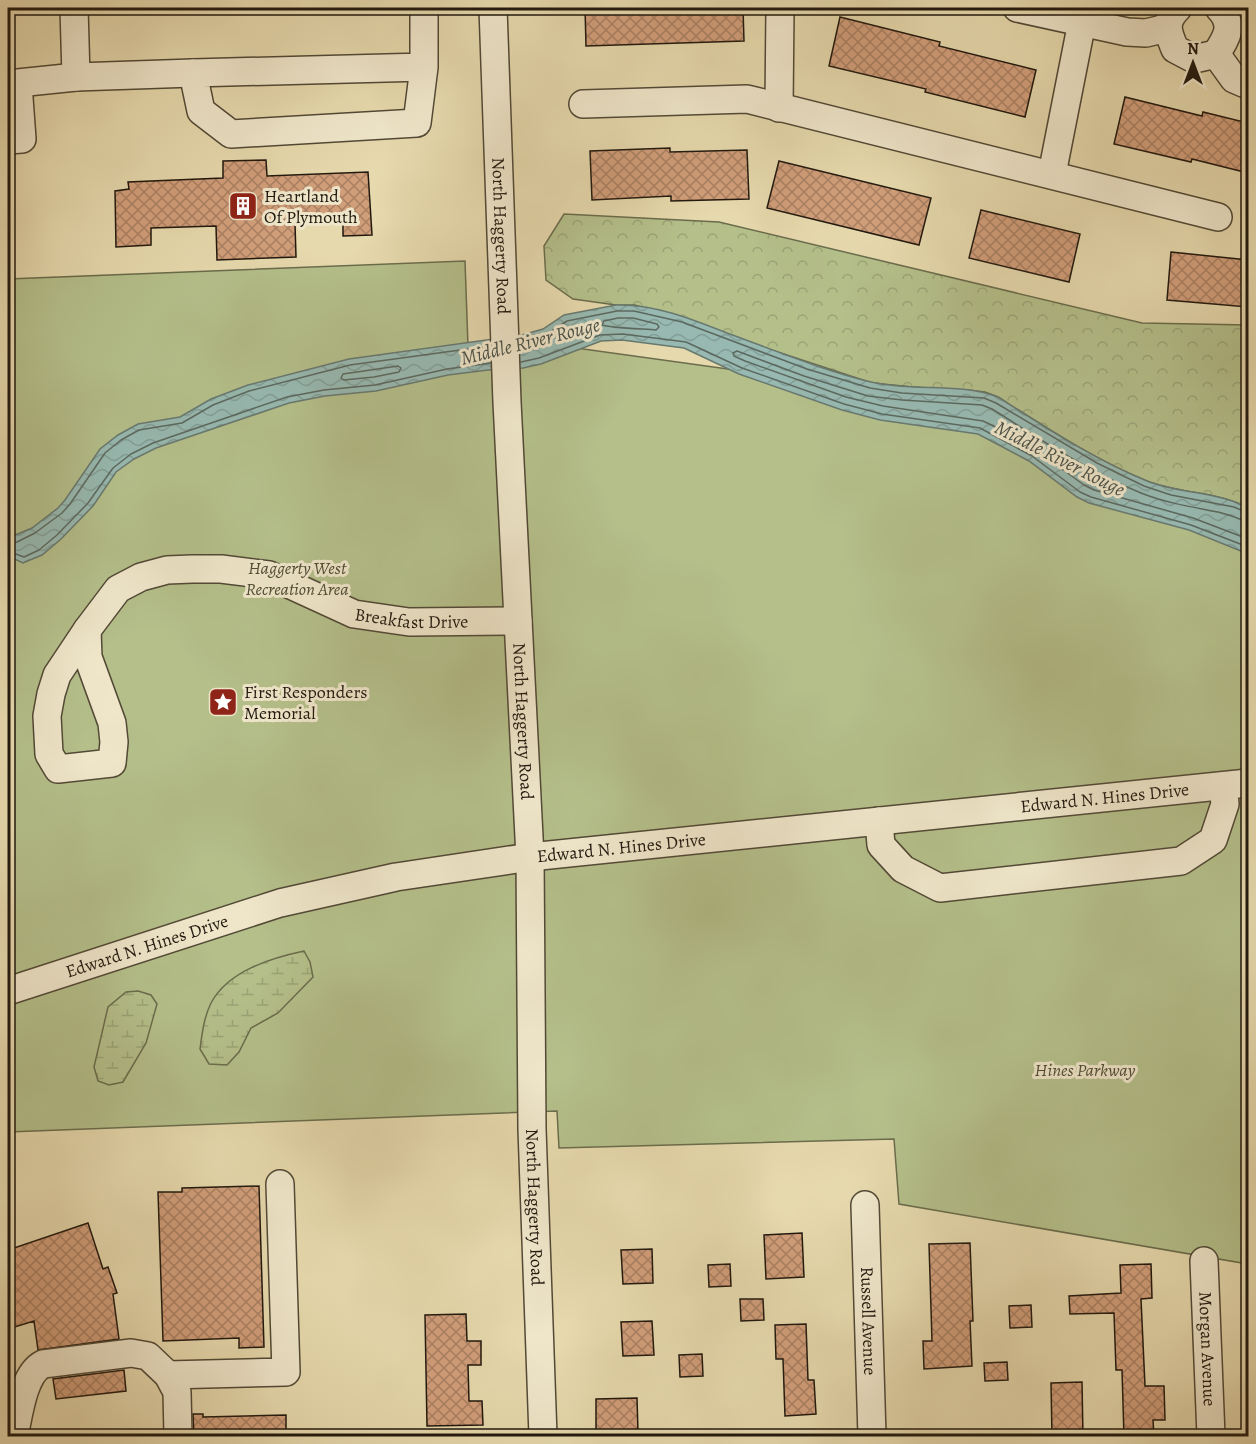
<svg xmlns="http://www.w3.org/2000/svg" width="1256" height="1444" font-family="Alegreya,serif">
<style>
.green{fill:#b4bf8a;stroke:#6a6c4c;stroke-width:1.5}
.forest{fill:url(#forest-crowns);stroke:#6a6c4c;stroke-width:1.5}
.wetland{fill:url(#wetland-marsh);stroke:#6a6c4c;stroke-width:1.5}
.water{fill:url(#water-waves);stroke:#687970;stroke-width:1.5}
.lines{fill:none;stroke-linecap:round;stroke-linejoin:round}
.shore{stroke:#5c6960;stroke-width:1.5}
.building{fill:url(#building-cross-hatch);stroke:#21190f;stroke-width:1.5}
.minor-casing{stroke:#524936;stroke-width:30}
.minor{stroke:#efe6ca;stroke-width:27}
.labels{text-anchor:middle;stroke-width:6;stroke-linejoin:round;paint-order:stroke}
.poi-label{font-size:18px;fill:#21190f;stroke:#efe6ca;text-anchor:start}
.street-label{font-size:18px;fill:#21190f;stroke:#efe6ca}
.park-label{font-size:18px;font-style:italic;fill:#4d4b34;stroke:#efe6ca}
.water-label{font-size:20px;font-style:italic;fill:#4a5148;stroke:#efe6ca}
</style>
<defs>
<pattern id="forest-crowns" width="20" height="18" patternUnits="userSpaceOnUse" patternTransform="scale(1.5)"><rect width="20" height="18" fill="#b4bf8a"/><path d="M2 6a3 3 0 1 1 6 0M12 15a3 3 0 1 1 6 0" fill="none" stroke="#9aa476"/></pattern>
<pattern id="wetland-marsh" width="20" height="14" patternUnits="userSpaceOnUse" patternTransform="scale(1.5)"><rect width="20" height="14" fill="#b4bf8a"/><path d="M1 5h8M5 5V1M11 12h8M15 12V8" fill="none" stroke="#9aa476"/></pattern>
<pattern id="water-waves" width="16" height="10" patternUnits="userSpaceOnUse" patternTransform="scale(1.5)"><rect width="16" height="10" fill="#97b9b1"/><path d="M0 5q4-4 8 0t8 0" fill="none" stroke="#829e97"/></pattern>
<pattern id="building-cross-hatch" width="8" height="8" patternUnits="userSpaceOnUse" patternTransform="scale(1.5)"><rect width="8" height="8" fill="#d19e7a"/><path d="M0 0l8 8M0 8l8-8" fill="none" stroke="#a98062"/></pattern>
</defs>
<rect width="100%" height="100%" fill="#e6d9ad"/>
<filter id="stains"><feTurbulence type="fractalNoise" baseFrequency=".00333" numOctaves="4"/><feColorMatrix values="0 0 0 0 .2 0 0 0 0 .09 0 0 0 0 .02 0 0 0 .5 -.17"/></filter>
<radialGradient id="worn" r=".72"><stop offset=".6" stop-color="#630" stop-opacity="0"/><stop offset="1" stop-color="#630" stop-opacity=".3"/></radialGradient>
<!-- green -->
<path class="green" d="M465,261L468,346L540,343L1248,441V1264L899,1204L894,1139L559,1148L557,1111L8,1132V279Z"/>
<!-- forest -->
<path class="forest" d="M564,214L719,222L1142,323L1248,325V508C1218,491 1179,494 1147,481C1095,460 1045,427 998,397L985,392L968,390L934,389L872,383L635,305H616L573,299L546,280L544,246Z"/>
<!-- wetland -->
<path class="wetland" d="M304,951L310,962L313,977L278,1013L251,1028L239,1052L227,1065L209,1064L200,1049C202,1034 204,1017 211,1003C228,971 271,958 304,951Z
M138,991L151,995L157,1004L146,1043L123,1082L109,1085L98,1081L94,1067L108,1007L126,992Z"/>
<!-- water -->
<path class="water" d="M616,305C655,304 692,319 727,333C774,350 822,370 871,382C912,392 959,382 998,397C1045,427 1095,460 1147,481C1179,494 1218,491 1248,508V554L1189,530L1089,503L1077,497L1029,461L978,434L880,420L842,410L739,374L684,348L622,340L601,341L541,364L523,368L488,370L448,375L376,391L325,396L289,403L156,448L134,459L116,472L93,506L61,539L42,555L23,563L8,556V538L32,528L58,508L65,500L100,449L118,435L138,424L180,417L211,399L248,385L349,359L522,335L543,329L564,315Z"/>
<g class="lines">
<!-- shore -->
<path class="shore" d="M618,318H633L657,324L659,327L656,330C645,329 610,328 602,325L604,321Z
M584,325L587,327L586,331L560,341L556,340L557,336L569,328Z
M520,342L545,335L567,321L617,311H634L682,322L807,369L870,388L902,393L984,398L996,403L1097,463L1144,486L1171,495L1234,507L1248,513
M521,362L539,358L600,335L623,334L686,342L742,368L844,404L882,414L980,428L1032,456L1080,492L1091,497L1191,525L1248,547
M398,366L401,368L399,372L374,377L344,380L341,378L343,374Z
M1248,521C1240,520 1228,514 1218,512C1192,507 1166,503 1141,493C1089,472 1040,439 992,409L982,405L902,400L868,396L804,376L737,351L733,353L734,356L745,361L846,397L883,406L983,421L1002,430L1036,450L1084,485L1094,490L1193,518L1248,539
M8,544L17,542L35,533L62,513L70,504L105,453L121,440L139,430L182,423L213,405L249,391L350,365L490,346
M8,551L24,557L39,550L57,535L88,503L113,468L131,454L153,443L287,397L324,390L375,385L447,369L491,363"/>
</g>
<!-- building -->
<path class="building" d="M585,8H743L744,41L586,46Z
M840,17L940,42L939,46L1036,70L1025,117L925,92L926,89L829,66Z
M1125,97L1202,116L1203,112L1248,123V173L1192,159L1191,162L1114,144Z
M670,148V152L747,150L749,199L671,201V196L592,200L590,151Z
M266,160L267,176L368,172L372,235L343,236V221L295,223L296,257L217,260L216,226L151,228V245L116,247L115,191L129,189L128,182L223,178V161Z
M779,161L931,198L919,245L767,208Z
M981,210L1080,234L1069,282L969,258Z
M1171,252L1248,260V307L1167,300Z
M259,1186L264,1347L239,1348V1338L163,1341L158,1192H182V1188Z
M88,1223L103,1269L108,1267L117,1293L113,1294L119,1339L38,1350L34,1321L8,1329V1250Z
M802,1233L804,1277L766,1279L764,1235Z
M970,1243L973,1321H970L972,1366L924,1369L923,1341H932L929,1244Z
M652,1249L653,1283L623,1284L621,1250Z
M730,1264L731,1286L709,1287L708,1265Z
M1151,1264L1152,1298L1141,1299L1145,1386H1164L1165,1420H1153L1154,1437H1124L1122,1370H1116L1114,1313L1070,1314L1069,1296L1121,1293L1120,1265Z
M740,1299H763L764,1320L741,1321Z
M1031,1305L1032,1327L1010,1328L1009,1306Z
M466,1314L467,1341H481V1365H468L469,1401H482L483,1425L427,1426L425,1315Z
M652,1321L654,1355L623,1356L621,1322Z
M806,1324L808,1380H814L816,1414L785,1416L783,1359H776L775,1325Z
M702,1354L703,1376L680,1377L679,1355Z
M1007,1362L1008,1380L985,1381L984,1363Z
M124,1370L126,1391L56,1399L53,1379Z
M1082,1382L1083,1437H1052L1051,1383Z
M637,1398L638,1432L596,1433V1399Z
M193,1414H203V1417L286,1415V1437H194Z"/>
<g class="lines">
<!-- minor casing -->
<g class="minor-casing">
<g id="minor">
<path d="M74,8L76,77L193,73"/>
<path d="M424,8V67L417,123L231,134L201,111L193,73L424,67"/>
<path id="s1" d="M493,8L507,402L530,857L532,1129L543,1436"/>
<path d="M1017,8L1127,32L1146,33L1167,28"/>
<path d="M1178,8C1163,23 1168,32 1175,49L1194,59L1216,54C1227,37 1235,25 1219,8"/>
<path d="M1216,54L1234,79L1248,85"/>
<path d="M8,84L76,77"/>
<path d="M583,104L747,99L1218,217"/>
<path d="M779,108L780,8"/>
<path d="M8,140L22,139L18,84"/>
<path d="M1052,174L1082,22"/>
<path id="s2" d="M87,630L118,589L141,577L167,570L192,569H221L269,575L354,614L409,622L518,621"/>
<path d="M87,630L88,657L112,723L114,742L112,763L58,769L49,754L47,716L51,694L57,675Z"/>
<path d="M879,821L881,845L903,869L940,888L1181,861L1213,840L1225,804L1223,786"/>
<path id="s3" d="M8,991L280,903L396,877L530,857L1248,783"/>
<path id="s4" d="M865,1205L872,1436"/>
<path id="s5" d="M1204,1261L1211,1436"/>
<path d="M168,1375L286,1372L280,1184"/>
<path d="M14,1436C19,1415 23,1374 43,1364L131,1353L148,1356L168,1375L177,1392L178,1436"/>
</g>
</g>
<!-- minor -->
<use href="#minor" class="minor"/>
</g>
<!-- icons -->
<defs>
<g id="building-square" transform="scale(1.5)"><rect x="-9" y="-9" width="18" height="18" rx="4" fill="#8f2418" stroke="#efe6ca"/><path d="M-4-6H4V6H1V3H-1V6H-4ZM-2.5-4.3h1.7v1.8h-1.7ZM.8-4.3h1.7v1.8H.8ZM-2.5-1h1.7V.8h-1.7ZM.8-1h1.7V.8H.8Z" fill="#fff"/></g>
<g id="sight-square" transform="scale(1.5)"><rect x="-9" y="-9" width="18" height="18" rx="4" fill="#8f2418" stroke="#efe6ca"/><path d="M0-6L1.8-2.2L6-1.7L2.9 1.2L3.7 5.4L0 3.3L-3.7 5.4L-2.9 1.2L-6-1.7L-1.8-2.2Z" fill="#fff"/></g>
</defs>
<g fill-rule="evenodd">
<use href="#building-square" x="243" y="206"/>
<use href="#sight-square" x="223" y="702"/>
</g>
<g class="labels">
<!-- poi labels -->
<g class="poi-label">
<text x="264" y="202">Heartland<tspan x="264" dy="21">Of Plymouth</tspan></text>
<text x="244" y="698">First Responders<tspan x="244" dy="21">Memorial</tspan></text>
</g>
<!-- street labels -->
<g class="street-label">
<text dy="6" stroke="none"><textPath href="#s1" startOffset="228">North Haggerty Road</textPath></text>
<text dy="6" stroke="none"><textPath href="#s2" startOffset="358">Breakfast Drive</textPath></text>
<text dy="6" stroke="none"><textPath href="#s1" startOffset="714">North Haggerty Road</textPath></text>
<text dy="6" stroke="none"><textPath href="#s3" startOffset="1118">Edward N. Hines Drive</textPath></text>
<text dy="6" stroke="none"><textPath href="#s3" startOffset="632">Edward N. Hines Drive</textPath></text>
<text dy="6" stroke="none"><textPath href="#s3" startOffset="146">Edward N. Hines Drive</textPath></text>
<text dy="6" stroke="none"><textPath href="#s1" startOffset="1200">North Haggerty Road</textPath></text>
<text dy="6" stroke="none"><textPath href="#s4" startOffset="116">Russell Avenue</textPath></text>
<text dy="6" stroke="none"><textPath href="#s5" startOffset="88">Morgan Avenue</textPath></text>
</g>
<!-- park labels -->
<g class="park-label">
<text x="297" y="574">Haggerty West<tspan x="297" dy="21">Recreation Area</tspan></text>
<text x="1085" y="1076">Hines Parkway</text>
</g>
<!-- water labels -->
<g class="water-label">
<text transform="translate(530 341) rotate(-14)" y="7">Middle River Rouge</text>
<text transform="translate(1060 458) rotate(27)" y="7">Middle River Rouge</text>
</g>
</g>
<!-- margin -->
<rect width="1256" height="1444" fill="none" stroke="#e6d9ad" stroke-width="30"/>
<rect x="9" y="9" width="1238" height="1426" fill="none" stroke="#21190f" stroke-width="3"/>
<rect x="15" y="15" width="1226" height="1414" fill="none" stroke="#21190f" stroke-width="1.5"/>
<!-- north arrow -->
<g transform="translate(1193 63)" stroke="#efe6ca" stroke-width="4.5" paint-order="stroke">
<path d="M0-4.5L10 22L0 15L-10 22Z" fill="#21190f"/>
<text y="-9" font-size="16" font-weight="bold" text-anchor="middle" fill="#21190f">N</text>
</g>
<rect width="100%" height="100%" filter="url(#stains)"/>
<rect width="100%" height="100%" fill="url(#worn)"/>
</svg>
